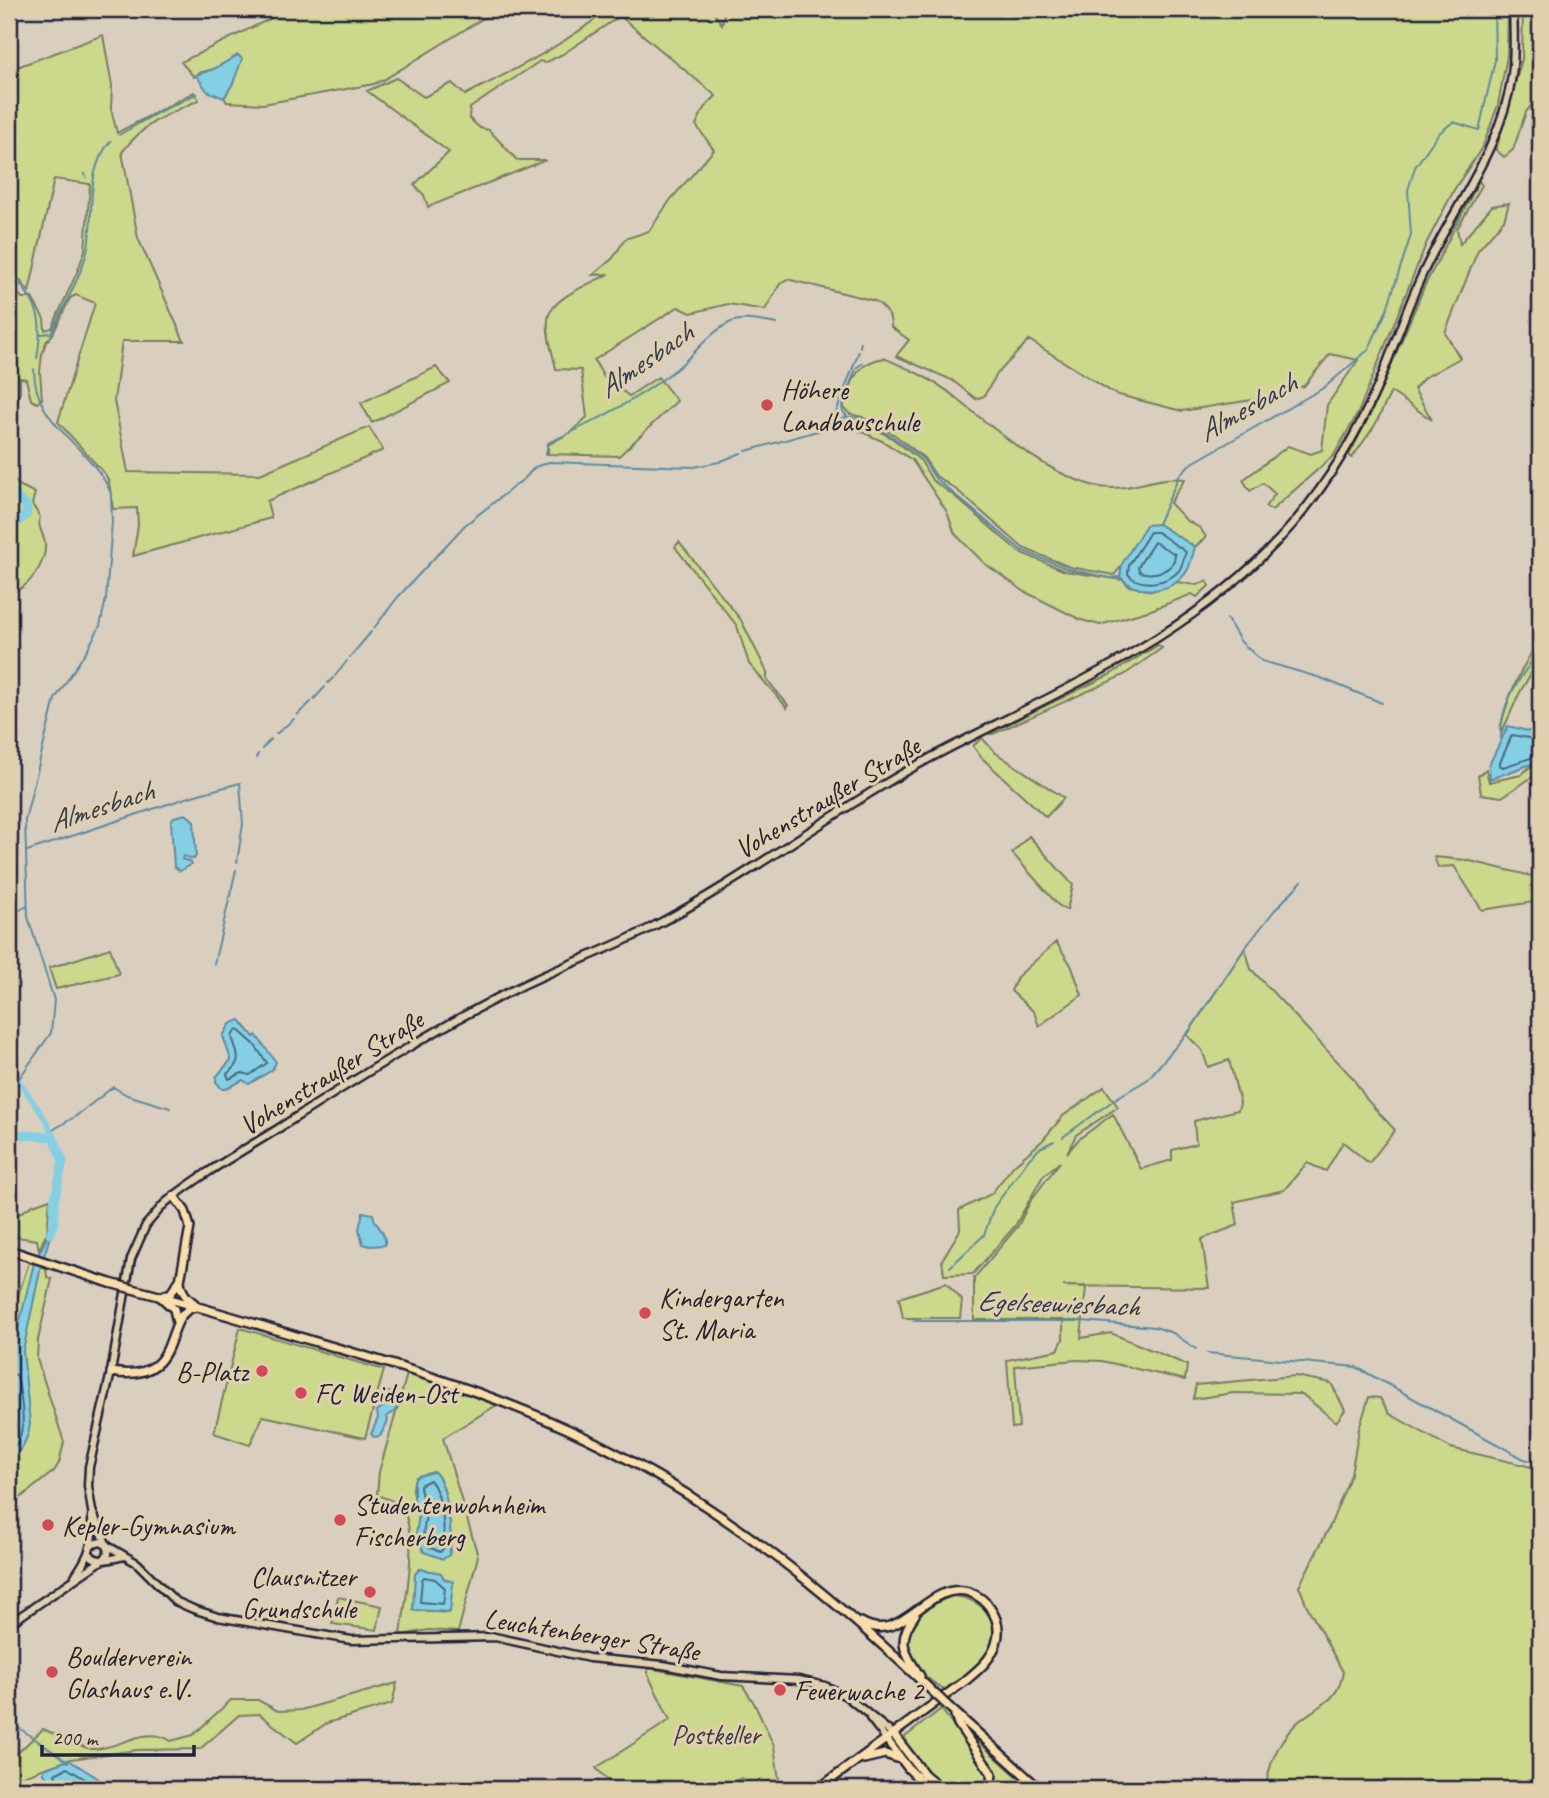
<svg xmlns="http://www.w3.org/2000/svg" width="1549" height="1798" font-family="Caveat,sans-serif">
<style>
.green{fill:#ccd88b;stroke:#777d63;stroke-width:2;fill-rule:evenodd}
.water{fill:#85cfe5;stroke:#5d8aa1;stroke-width:2}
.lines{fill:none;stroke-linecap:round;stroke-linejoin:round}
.shore{stroke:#4a677f;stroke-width:2}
.stream{stroke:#5d8aa1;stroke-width:2}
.canal{stroke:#85cfe5;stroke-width:5}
.river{stroke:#85cfe5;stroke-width:9}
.secondary-casing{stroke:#22223b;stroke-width:11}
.primary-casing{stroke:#22223b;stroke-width:12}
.secondary{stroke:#e1d0ae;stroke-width:6}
.primary{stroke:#f8deab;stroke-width:7}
.primary-bridge-casing{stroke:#22223b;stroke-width:12;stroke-linecap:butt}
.primary-bridge{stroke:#f8deab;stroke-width:7}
.poi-dot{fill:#d1495b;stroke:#e1d0ae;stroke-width:2.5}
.labels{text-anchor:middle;stroke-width:6;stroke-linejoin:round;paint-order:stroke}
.poi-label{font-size:28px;fill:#22223b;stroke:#e1d0ae;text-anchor:start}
.street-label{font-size:28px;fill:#22223b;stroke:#e1d0ae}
.park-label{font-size:28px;fill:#3c3d47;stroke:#e1d0ae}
.water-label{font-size:30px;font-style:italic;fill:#313c54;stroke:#e1d0ae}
</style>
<rect width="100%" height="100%" fill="#dacfbe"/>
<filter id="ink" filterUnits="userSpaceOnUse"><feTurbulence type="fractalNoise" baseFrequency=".0143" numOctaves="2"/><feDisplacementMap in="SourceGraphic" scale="14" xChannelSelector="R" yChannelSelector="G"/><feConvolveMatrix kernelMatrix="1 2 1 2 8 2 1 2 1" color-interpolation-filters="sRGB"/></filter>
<g filter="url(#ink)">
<!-- green -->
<path class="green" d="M290,9H498L385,79L374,84L263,104L227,102L224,98L233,83L238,56L214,69L199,73L194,77L181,62Z
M608,9H711L722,24L725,9H1508L1507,56L1498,105L1483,146L1454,190L1426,244L1358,413L1334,455L1272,510L1265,507L1275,494L1263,483L1250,491L1243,480L1288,446L1311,454L1322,450L1327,405L1358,360L1330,354L1304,386L1258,399L1182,411L1115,394L1029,340L997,374L984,396L976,399L952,380L896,356L909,340L891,327C891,314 886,309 875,301L787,279L780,284L765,310L728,304L691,313L678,307L594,360L604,377L629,396L658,377L677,401L619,456L548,454V445L571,432L587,417L581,370L556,369C553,354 546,335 548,319C550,298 592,283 609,274L593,275L613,258L625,239L649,231L671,199L714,150L696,125L704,108L716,96L620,16L563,54L545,63L540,61L470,108L469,118L480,128L489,130L517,160H546L428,207L424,195L414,185L449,152L367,91L396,78L424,97L452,83L465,95C515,69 565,45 608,9Z
M1523,9H1540V95L1526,112L1513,150L1504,157L1496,150L1522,59Z
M103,35L112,86L111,109L117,133L194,92L199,100C164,116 147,121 122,152L138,238L184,341H122L114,401L128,472L260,474L369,427L383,450L267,501L271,518L133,556L138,526L137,508L113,509L109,482L105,474L58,422L95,303L76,295L70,298L53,334L46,342L42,354L40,372L42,399L37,403L31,400L26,379L20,378V392L9,415V280L22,298H32L44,319L45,330L52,328L78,270L85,250L90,184L54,179L29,292L9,266V70Z
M1479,181L1482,185L1457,229L1460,244L1492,206L1509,203L1504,220L1478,250L1445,333L1460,358L1424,378L1414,389L1432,420L1391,392L1375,425L1352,458L1349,455L1370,415L1425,285Z
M884,358C907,368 935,380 955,397C992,428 1047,474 1095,486C1130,494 1152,475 1185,479L1170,503L1186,520L1200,528L1206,537L1195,547L1158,524L1114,575L1070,567L1023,548L958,491L936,476L924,458L895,435L862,417L850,414L843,408C852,383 854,363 884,358Z
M436,367L450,383L372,423L361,403Z
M859,420L892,438L921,461L932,480L953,495L1019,552L1065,571L1123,580L1129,586L1152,591L1177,582L1197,585L1207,581L1209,586L1197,597L1192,594L1151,610L1100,625L1081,620L1025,592L984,563L955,534L947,512L912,460L884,442L854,428H835L837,422Z
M9,471L17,484L35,493L32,504L40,517C37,527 43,532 45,543C47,562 28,591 9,592Z
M679,542L741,620L767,672V680L788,705L787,708L749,664L737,626L675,547Z
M1540,640V658L1519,694L1502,732L1500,729C1508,696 1520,668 1540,640Z
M1158,645L1162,648L1124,675L993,734H988L1109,675Z
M982,738L996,753L1064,798L1046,817L981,757L973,746Z
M1540,763V772L1502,797L1481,794L1478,776L1486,769L1489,782L1521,775L1531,766Z
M1029,836L1073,885L1067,910L1058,905L1012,853Z
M1434,857L1466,860L1540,878V901L1482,910L1454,866L1438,867Z
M1056,942L1071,965L1082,995L1039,1026L1034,1012L1011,991L1017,977Z
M110,948L119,974L56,989L49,968Z
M1245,948L1251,969L1353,1078L1367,1100L1395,1130L1369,1163L1343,1142L1326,1171L1307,1163L1284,1190L1234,1202L1238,1225L1202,1239L1209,1288L1063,1286L1086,1287L1081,1338L1111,1333L1187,1365L1185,1380L1102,1361L1076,1360L1015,1366L1019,1427L1012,1428L1007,1360L1058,1350L1063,1339V1320H974V1278L1018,1226L1031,1200L1060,1162L1043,1176L1015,1226L973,1274L944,1275L942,1260L960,1230L959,1210L991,1194L1014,1165L1042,1141L1063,1116L1104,1087L1118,1107L1076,1135L1067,1153L1079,1139L1113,1114L1141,1169L1172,1160V1150L1196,1144L1194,1121L1238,1110L1240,1103L1229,1060L1208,1067L1202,1050L1187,1035Z
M50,1199L47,1232L39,1250L37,1240L17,1237L9,1232L10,1220L33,1205Z
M29,1262L46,1268L47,1277L52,1279L38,1340L37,1359L64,1442L59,1463L54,1471L9,1507V1337L19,1293Z
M946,1283L962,1300L960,1318H903L899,1298Z
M240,1328L384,1370L365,1438L263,1416L250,1445L214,1433Z
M407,1374L500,1403L443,1438L478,1556L458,1632L429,1630L401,1635C405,1600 418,1544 404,1511C399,1501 386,1499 377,1495L379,1472ZM434,1472C448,1483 453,1538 449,1555L419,1544C414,1528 421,1521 419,1510C416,1496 409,1493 416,1477ZM420,1569L440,1573L444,1579L453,1582L448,1613L413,1610L418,1570Z
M1295,1376L1331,1383L1345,1410L1336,1422L1302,1394L1233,1393L1193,1399L1196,1385Z
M1369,1397L1380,1398L1390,1414L1451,1448L1540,1469V1789H1266C1268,1766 1278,1742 1294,1726C1313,1705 1338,1706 1343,1672L1307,1606L1299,1586L1330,1526L1351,1474L1359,1429Z
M953,1596C988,1599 1010,1631 983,1661C973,1673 957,1681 944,1690C934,1683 921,1675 915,1665C892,1630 923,1606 953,1596Z
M338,1597L382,1606L377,1630L332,1624Z
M648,1668L743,1686L754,1703L774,1746L780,1787L775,1789H750L742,1778L733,1782L727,1781L713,1789H616L596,1768L670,1720L648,1675Z
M397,1683L392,1704L327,1723L297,1743L259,1714L239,1715L200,1749L137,1750L71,1759L9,1781V1761L43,1729C55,1734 84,1750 95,1749C121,1748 145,1725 171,1741L193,1735L231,1700H258L278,1711L301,1710Z
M941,1709L989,1772L988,1789C977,1789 952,1792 944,1788C931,1783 904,1750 905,1737Z
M963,1728L1031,1789H993L995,1778L993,1770Z"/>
<!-- water -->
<path class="water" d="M238,55L242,59L233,83L224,98L207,91L196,75L214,69Z
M1158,524L1195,547C1192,556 1191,567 1185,574C1169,594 1137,595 1120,577L1122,564L1146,525Z
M1508,726L1540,734V761L1490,779L1489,765Z
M186,814L194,821L196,856L194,859L183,856L182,859L191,862V864L180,871L174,867L171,821L174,817Z
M240,1020L254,1037L256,1035L276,1062L272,1070L249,1084L243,1080L226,1089H222L216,1082V1077L231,1060L223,1036L230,1024Z
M363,1212L373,1214C374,1226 387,1231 385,1245L370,1246L363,1244L359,1229Z
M54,1223L41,1266L23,1351L30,1424C28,1439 22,1452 9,1459V1410L15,1341L34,1263Z
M389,1392L397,1395L400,1404L393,1413L387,1416L388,1421L380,1436L374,1437L371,1434L378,1418L377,1411L385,1405L384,1395Z
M434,1472C448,1483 453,1538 449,1555L443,1559L424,1552L416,1534L419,1514L414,1500V1480L418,1476Z
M420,1569L441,1573L444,1579L453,1582L450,1612L413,1610L415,1574Z
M69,1760L115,1789H56L44,1774V1769Z"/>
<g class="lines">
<!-- shore -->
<path class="shore" d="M1150,532H1157L1186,552C1184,557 1183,564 1180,569C1170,584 1139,588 1128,574L1129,565Z
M1154,542L1175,554C1175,571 1155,576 1140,572L1138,567Z
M1540,740L1512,735L1499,765L1503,767L1540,755
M237,1029L254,1044L267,1063L250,1075L242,1073L229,1079L227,1074C244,1060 237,1055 232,1036Z
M9,1373L17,1375C21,1400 31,1434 9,1452
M430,1480C443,1495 445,1530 443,1549L440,1552L429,1547C417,1530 429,1523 425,1507C423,1498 420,1494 420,1485Z
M424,1577L435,1579L445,1588L443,1604L420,1602L422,1580Z
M61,1789L55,1774L67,1768L101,1789"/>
<!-- stream -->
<path class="stream" d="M9,70L15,68
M119,135L157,113L196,94
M84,173L86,177
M9,270C36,304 45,313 37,358
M41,334L51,333L54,328C65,304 80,278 87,252C96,214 83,172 111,141
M860,347L861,342
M847,416L843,412L842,406L856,368L863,363
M834,418L859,351
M832,423L833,420L847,417L861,418L893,437L923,459L935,478L1021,550L1068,569L1110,578L1120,577
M746,451L821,430
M546,454L548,443C593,423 637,400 675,370C693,356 708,334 729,323C742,316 763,322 777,324
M1158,524L1179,476L1189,465L1325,387L1368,350L1386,312L1411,235L1408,190L1415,167L1438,134L1453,122L1479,130L1495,60L1494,9
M1227,619L1241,642L1262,661L1321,678L1382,703
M374,628L398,597L465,525L525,478L535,467L549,462L694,467L719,462L741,453
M350,657L371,632
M335,676L347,661
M328,683L333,678
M314,699L325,687
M297,715L311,702
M276,734L294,719
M1501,741C1499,703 1519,679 1540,650
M262,749L271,739
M256,758L258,754
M27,851L192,796L240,783L243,824L237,862
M9,916L27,906
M214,964L236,870
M18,1080L51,1033L54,1000L28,917L25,820L55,699L87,650L100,626L106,599L112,522L111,493L106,483C82,441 34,423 34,369
M51,1131L76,1116L113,1087L127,1095L170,1108
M1063,1137L1118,1097L1147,1080L1190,1030L1245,948L1274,911L1302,881
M950,1267L984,1235L994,1207L1029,1159L1040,1148L1054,1141
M913,1321H1082L1155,1327L1173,1333L1196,1349
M1207,1353L1356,1367L1524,1459L1540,1463
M9,1721L68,1762"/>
<!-- canal -->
<path class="canal" d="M9,1066L47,1122L53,1137"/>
<!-- river -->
<path class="river" d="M9,323L13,336L9,348
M9,483L16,497L26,505L27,514L13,526L9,536
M9,1134L53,1137L63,1161L54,1202V1223L50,1234"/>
<!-- secondary casing -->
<g class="secondary-casing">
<path id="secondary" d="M93,1544L101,1542L137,1563L175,1601L193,1609L218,1617L351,1640L495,1637L589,1658L663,1665L721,1676L799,1680L825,1686L846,1696L894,1735
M90,1554C97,1565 113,1558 125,1556
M75,1576C91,1553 93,1544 92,1516
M9,1624L104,1559L108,1554V1548L92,1511L88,1486L89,1467L111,1372L131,1259L146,1225L165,1203C200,1175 239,1153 276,1130C354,1080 431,1031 513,990C558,967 607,951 652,927C756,873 848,799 953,746C1076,683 1199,632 1292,525C1326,485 1356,436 1377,388C1393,350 1405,311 1423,273C1453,208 1502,148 1512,75C1515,53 1514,31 1513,9
M870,1718L887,1740"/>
</g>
<!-- primary casing -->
<g class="primary-casing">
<path id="primary" d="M174,1196L185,1211L190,1227L180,1281C181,1292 186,1297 195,1304
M9,1250L110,1283
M140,1291C198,1306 256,1324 313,1341C421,1372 530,1405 629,1460C741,1521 839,1603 931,1690
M160,1297L171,1293L179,1281
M163,1299L174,1309L177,1323
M111,1372C187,1385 160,1312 196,1307
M915,1615C896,1641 904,1652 920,1676
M950,1708L1040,1789
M955,1715L958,1724L992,1774L990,1789
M894,1735L924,1774L942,1789
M887,1740L908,1768L929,1789
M864,1759L885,1754L900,1759
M818,1789L965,1681C977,1671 991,1660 996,1644C1000,1632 998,1619 990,1608C985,1600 977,1595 969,1592C926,1580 903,1647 861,1622"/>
</g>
<!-- secondary -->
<use href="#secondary" class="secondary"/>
<!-- primary -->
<use href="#primary" class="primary"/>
<!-- primary-bridge casing -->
<g class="primary-bridge-casing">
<path id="primary-bridge" d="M110,1283L140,1291
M931,1690L950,1708"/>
</g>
<!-- primary-bridge -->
<use href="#primary-bridge" class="primary-bridge"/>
</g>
</g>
<!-- markers -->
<g class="poi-dot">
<circle cx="767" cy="405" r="7"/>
<circle cx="645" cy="1313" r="7"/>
<circle cx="262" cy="1371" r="7"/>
<circle cx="301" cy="1393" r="7"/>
<circle cx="340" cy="1520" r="7"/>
<circle cx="48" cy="1525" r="7"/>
<circle cx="370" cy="1592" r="7"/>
<circle cx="52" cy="1672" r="7"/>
<circle cx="780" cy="1690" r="7"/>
</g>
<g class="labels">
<!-- poi labels -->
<g class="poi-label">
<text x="781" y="399">Höhere<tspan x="781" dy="32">Landbauschule</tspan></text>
<text x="659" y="1307">Kindergarten<tspan x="659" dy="32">St. Maria</tspan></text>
<text x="248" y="1381" text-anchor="end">B-Platz</text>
<text x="315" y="1403">FC Weiden-Ost</text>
<text x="354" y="1514">Studentenwohnheim<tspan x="354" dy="32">Fischerberg</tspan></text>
<text x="62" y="1535">Kepler-Gymnasium</text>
<text x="356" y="1586" text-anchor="end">Clausnitzer<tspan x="356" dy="32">Grundschule</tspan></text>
<text x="66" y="1666">Boulderverein<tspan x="66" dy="32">Glashaus e.V.</tspan></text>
<text x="794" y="1700">Feuerwache 2</text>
</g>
<!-- street labels -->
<g class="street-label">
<text transform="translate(827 797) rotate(-31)" y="10">Vohenstraußer Straße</text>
<text transform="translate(331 1072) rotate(-32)" y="10">Vohenstraußer Straße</text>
<text transform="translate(592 1634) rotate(9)" y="10">Leuchtenberger Straße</text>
</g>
<!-- park labels -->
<g class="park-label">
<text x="716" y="1744">Postkeller</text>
</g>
<!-- water labels -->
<g class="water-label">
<text transform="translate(645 360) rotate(-35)" y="10">Almesbach</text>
<text transform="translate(1247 407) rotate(-30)" y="10">Almesbach</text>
<text transform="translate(101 806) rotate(-18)" y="10">Almesbach</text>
<text transform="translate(1058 1303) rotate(2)" y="10">Egelseewiesbach</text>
</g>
</g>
<!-- margin -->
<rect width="1549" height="1798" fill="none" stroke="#e1d0ae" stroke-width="35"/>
<rect x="18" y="18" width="1514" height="1763" fill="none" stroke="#22223b" stroke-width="2.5" filter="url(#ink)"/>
<!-- scale -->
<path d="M42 1745v10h152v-10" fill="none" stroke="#22223b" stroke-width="3.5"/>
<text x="52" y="1745" font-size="21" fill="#22223b" stroke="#e1d0ae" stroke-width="5" paint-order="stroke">200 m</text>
</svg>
